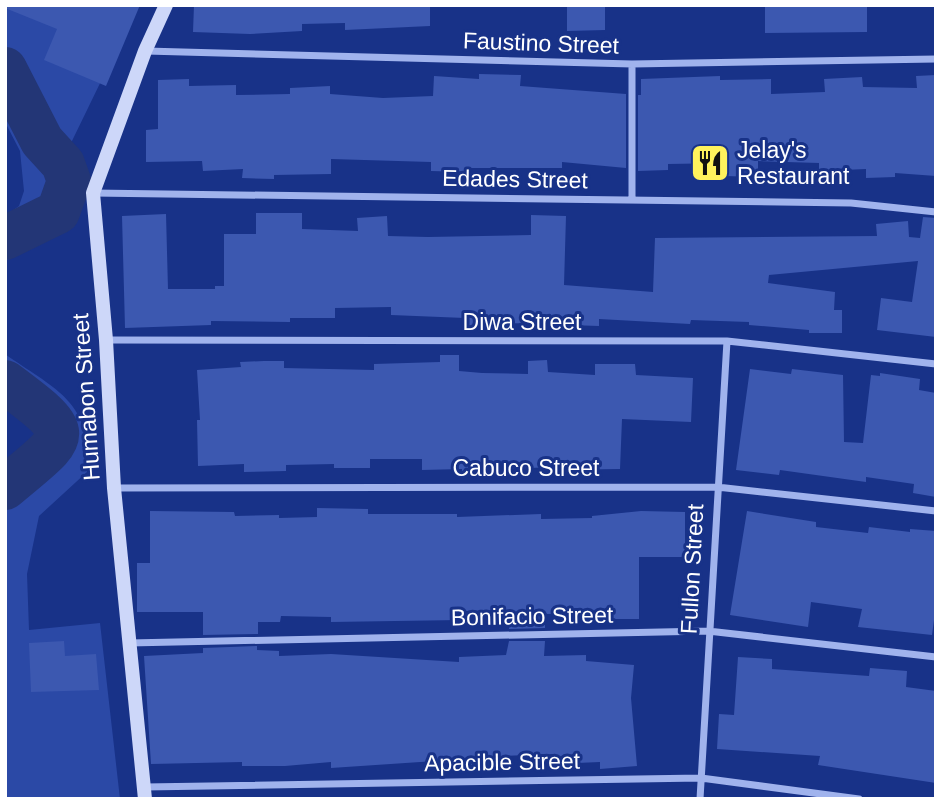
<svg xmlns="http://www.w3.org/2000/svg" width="941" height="804" font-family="Arial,sans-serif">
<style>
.green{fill:#2b49a6}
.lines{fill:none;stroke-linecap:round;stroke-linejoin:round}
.river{stroke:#233676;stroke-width:44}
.building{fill:#3c58b0}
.street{stroke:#a0b3ed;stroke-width:7}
.secondary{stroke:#cdd7f9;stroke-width:14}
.labels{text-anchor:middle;stroke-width:6;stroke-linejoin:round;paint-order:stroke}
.street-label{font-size:23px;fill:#fff;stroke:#183288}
.poi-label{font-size:23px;fill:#fff;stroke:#183288;text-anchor:start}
</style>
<rect width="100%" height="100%" fill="#183288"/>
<!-- green -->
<path class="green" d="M5,5H138L71,143L80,209L51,238L5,261V216L19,206L24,191L20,151L5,122Z
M5,354C56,390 92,401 88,471L39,516L27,574L29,630L100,623L120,799H5V476L43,447L40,424L5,395Z"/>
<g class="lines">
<!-- river -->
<path class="river" d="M5,69L42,141L63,164L69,181L58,212L5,238
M5,382C79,437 70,433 5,488"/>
</g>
<!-- building -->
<path class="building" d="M5,5H140L106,86L44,60L57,29L5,8Z
M194,5H430V26L345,30V23L302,24V31L250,34L193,32Z
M567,5H605V30L567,31Z
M765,5H867V32L765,33Z
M479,74L521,75L520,86L626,94V168L562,162V168H466V172L431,171V162L331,159V174L274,175V179L242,178L243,169L203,171L202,161L146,162V130L158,129V80L189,79V86L236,85V95L290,94V88L330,86V94L383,98L433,96L434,76L479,79Z
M936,75V176L895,173V177L866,178V169L819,171V163L758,161V177L725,176L726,163L668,164V170L638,171V95H641V79L720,76V80L771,79V94L825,92L824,79L862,77L863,87L917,88L916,76Z
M256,213H302V229L358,231L357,218L387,216L388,236L428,237L531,235V215L566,216L564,285L653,292L655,238L877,236L876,224L908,221L909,237L920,238L923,217L936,218V337L877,330L881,298L912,302L918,261L769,275L768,283L835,292L834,310H842V333H809V330L749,325V322L691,320L690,324L599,319V326L507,323V330L465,328V318L391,315V307L335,308V318H290V322L211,321V325L125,328L122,216L166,214L168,289H215V286H224V234H256Z
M440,355H459V371L482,373L528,374V361L547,360L548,372L595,375V364H635L636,375L693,378L691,422L622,419L620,469L552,470V467L462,471V469L422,470V459H370V468H334V464L286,465V471L244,472V464L198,466L197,420H200L197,370L241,367L240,362L264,361H284V368L374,370V364L440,362Z
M750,369L791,374L792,369L843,375L844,442L863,443L871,375L880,376V373L920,379L919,390L936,393V497L913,493L914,484L866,477V482L780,470L779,475L736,470Z
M317,508L368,509V514H457V517L541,514V519L592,518V516L641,511L685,512V557H639V619H600V613L545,614V628L509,629V610L460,611V620L331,622V617L281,616L280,622H258V634L203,635V612H137V563H150V511L234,512L235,516L279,515V518L317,517Z
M747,511L816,522V527L868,533L869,527L910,532V529L936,531V605L932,635L858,627L862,609L811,602L808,627L730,615Z
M64,641L65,656L96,654L99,690L31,692L29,643Z
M509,641H545L544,656L586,655V661L634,665L631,698L637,766L600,769V762L554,764V754L504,756L505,765H465V759L331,768V762L285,766H242V762L151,764L144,656L203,653V648L257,646V650L279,651V656L331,654L459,662V657L506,655Z
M738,657L772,659V669L869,676L870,668L907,671L906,687L936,691V783L818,765L820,756L717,749L719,714L734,715Z"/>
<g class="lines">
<!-- street -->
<path class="street" d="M146,51L632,64L936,59
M632,64V200
M93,193L851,203L936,212
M106,340L727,341L936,364
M114,488L717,487L936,511
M129,643L708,631L936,657
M145,787L701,778L859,799
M700,799L727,341"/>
<!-- secondary -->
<path class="secondary" d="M145,799L114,488L106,340L93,193L145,51L166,5"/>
</g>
<!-- icons -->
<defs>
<g id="restaurant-square" transform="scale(2.0125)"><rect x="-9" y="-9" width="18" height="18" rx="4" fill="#fff25c" stroke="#183288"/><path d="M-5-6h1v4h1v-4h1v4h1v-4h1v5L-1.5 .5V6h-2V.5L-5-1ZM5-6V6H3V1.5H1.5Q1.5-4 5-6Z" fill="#111"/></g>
</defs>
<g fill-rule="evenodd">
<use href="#restaurant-square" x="710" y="163"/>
</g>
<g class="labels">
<!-- street labels -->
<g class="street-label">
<text transform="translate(541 43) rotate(2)" y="8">Faustino Street</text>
<text transform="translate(515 179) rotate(1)" y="8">Edades Street</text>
<text x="522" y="330">Diwa Street</text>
<text transform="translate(86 397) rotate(-94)" y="8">Humabon Street</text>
<text x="526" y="476">Cabuco Street</text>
<text transform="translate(692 569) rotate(-87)" y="8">Fullon Street</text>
<text transform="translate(532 616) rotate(-1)" y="8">Bonifacio Street</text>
<text transform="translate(502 762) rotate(-1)" y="8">Apacible Street</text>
</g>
<!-- poi labels -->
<g class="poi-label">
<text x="737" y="158">Jelay's<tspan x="737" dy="26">Restaurant</tspan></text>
</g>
</g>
<!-- border -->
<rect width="941" height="804" fill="none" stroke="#ffffff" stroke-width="14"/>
</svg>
